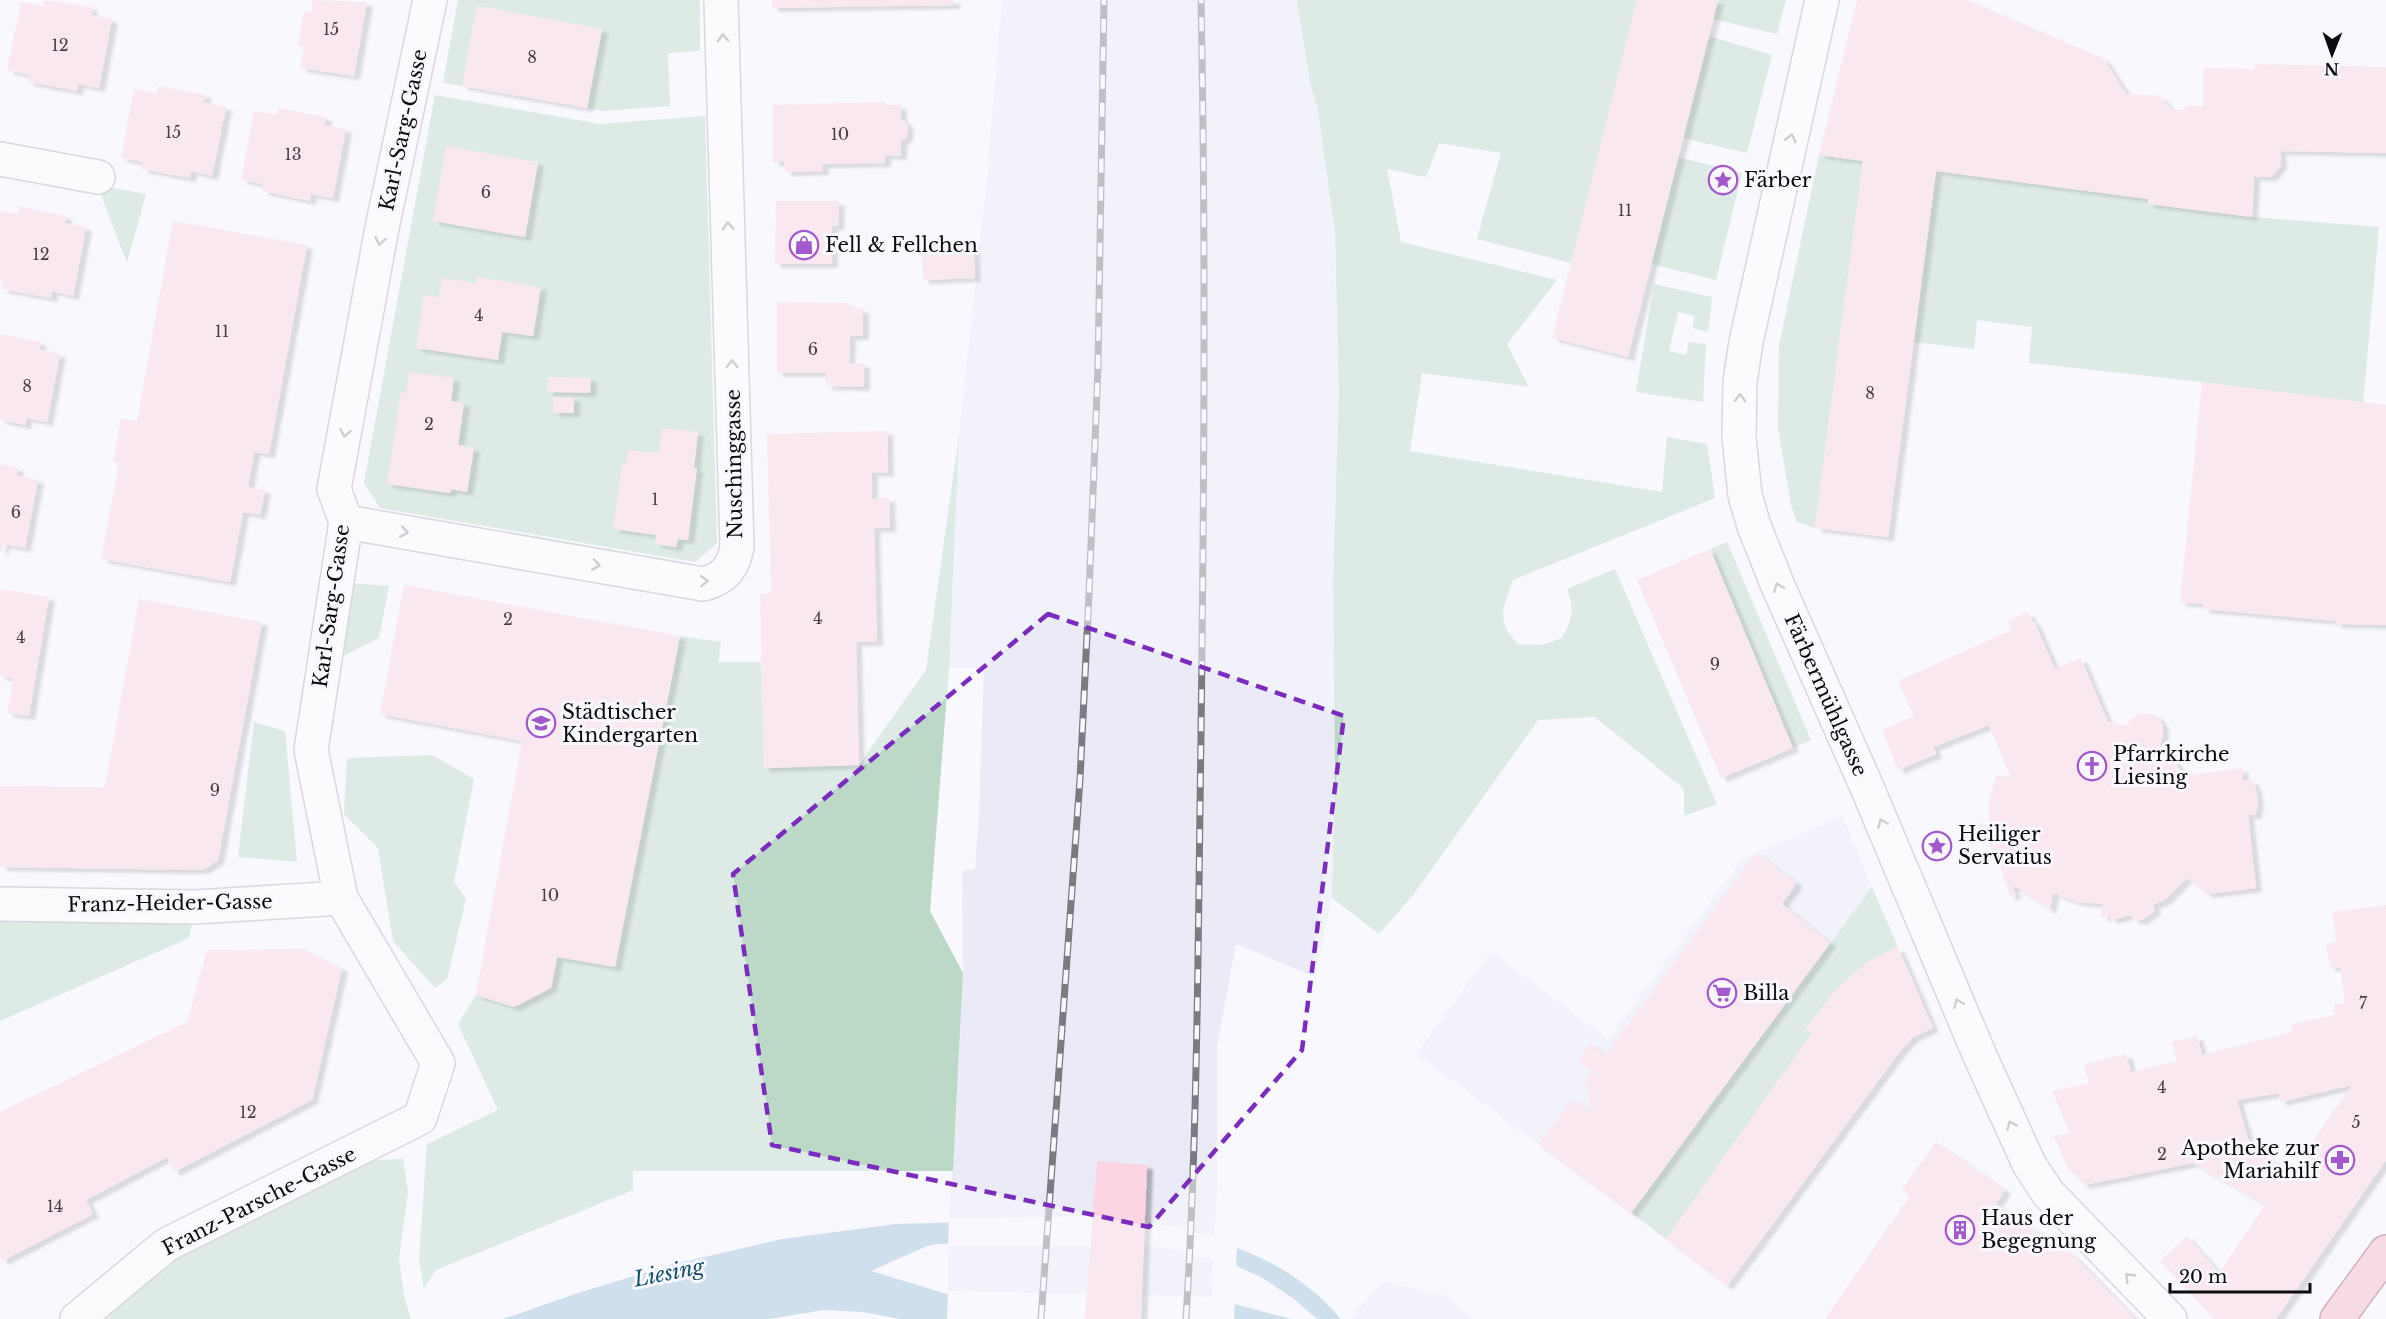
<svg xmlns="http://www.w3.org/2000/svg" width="2386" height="1319" font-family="'Libre Baskerville',serif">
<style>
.built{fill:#ebebf8}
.green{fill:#bcd9c8}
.water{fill:#9fc1d7}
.pier{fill:#f8f8fe}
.building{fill:#fcd4e3;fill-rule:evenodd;filter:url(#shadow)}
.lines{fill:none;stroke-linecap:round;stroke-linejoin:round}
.minor-casing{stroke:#b1b0b9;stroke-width:36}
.major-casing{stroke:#9d5e6e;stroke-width:36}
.minor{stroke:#fff;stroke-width:33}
.major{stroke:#f4b9c7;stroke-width:33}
.rail-casing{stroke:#7b7b7f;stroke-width:7}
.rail{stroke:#f8f8fe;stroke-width:4.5;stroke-dasharray:14;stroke-linecap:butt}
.oneway{stroke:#9d9d9f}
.marked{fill:none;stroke:#7b2cbf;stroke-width:4.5;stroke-dasharray:12 8;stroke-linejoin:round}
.labels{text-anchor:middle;stroke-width:6;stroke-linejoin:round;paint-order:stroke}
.number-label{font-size:16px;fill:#473d43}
.street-label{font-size:20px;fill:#0b0b0e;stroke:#f8f8fe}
.poi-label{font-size:20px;fill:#0b0b0e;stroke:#f8f8fe;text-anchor:start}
.water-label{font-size:21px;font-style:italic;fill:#165170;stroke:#f8f8fe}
</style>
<defs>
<filter id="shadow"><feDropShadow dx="6" dy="4" stdDeviation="1.5" flood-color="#0004"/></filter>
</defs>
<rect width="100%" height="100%" fill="#f8f8fe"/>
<!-- built -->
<path class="built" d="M1002,0H1297L1310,82L1318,110L1334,235L1339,393L1333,581L1335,769L1332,898L1315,977L1236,944L1217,1046V1187L1210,1319H947L948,1231L957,1107L963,973L962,871L975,869L979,814L984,668H949L959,435L987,178Z
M1843,816L1872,887L1631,1213L1416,1054L1491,952L1608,1039L1742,859Z
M1382,1282L1444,1295L1475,1319H1350Z"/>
<!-- green -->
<path class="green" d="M458,0H700V51L668,53L670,106L603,111L587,108L602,29L477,6L462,86L443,83Z
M1297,0H1637L1571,263L1477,239L1501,153L1439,143L1426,177L1387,169L1401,242L1557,280L1507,344L1529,387L1422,373L1410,451L1662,492L1667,437L1707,444L1715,498L1513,580C1503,608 1495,621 1518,644L1542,645L1562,638C1573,618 1575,610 1567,589L1615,569L1717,804L1684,816V789L1595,717L1538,720L1413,895L1379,934L1332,898L1335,769L1333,581L1339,393L1335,235L1318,110L1310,82Z
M1718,0H1786L1777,34L1713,19Z
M1709,36L1772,55L1747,153L1683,138Z
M435,95L600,124L705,116L717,543L695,562L380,508L364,483Z
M1819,155L1863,161L1815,528L1797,522L1791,505L1778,428L1779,345Z
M1678,157L1742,173L1716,280L1651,264Z
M1936,171L2148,199L2149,204L2252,217L2379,227L2363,403L2202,382L2029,363L2032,327L1977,320L1974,349L1914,342Z
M97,185L146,194L127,263Z
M1654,284L1712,297L1708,332L1692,328L1695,316L1678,312L1669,351L1686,355L1689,342L1706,344L1703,402L1636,392Z
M959,435L949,668L930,911L963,973L953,1171H633V1190L436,1270L424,1288L419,1260L427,1144L498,1110L458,1024L476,995L514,1007L551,988L557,957L615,966L680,636L721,642L718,662H761L764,768L859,765L926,670Z
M1727,542L1811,740L1793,748L1710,549Z
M349,583L389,586L379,638L337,659Z
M254,722L285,731L297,862L238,857Z
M432,755L474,779L454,882L466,899L447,979L435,988L393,941L378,848L344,814L347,758Z
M1872,887L1898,947C1850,969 1837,988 1806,1029L1812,1033L1666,1239L1631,1213Z
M0,916L193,918L189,938L0,1021Z
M403,1159L408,1192L399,1259L404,1296L411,1319H106L172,1258L371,1160Z"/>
<!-- water -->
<path class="water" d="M1091,1219C1186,1231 1275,1242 1341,1319H1317L1294,1299L1261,1277L1223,1260L1174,1246L992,1242L937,1244L927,1246L871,1271L947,1294L1219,1300L1291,1319H899L863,1312L823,1310L769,1319H503L578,1293L670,1265L782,1239L896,1224Z"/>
<!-- pier -->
<path class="pier" d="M1092,1216L1177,1227L1237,1244L1236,1269L1222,1263L1173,1249L1144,1246H948L949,1219Z
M948,1291L1219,1297L1235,1300L1234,1319H947Z"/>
<!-- building -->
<path class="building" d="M44,0L92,7L91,15L112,19L99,88L78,84L77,91L28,82L29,75L7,70L21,2L44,6Z
M313,0L367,2L354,76L300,68L304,47L298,45L304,11L311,12Z
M772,0H954V5L772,8Z
M1637,0H1718L1628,357L1552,338Z
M1857,0H1967L2104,59L2126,94L2160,96L2172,110H2183L2188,105L2203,106V68L2255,69V64L2386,67V153L2280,151L2281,165L2271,177H2254L2252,217L2148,204V199L1936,171L1888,537L1815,528L1863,161L1819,155Z
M477,6L602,29L587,108L462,86Z
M158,86L206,95L204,102L226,107L212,176L191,171L190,178L141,169L143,162L121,158L134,89L157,93Z
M885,102V105H901V119L906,122L908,130L906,138L901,141V156L885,155V163L822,164L823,171L785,172L784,161L773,162V105Z
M279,108L326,117L324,125L346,129L333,198L311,194L310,201L262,191L263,184L241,180L254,111L277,115Z
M446,146L538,162L525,237L433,221Z
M776,201H839L838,226H832V264H775Z
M19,206L66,216L65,223L86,227L73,296L52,291L51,298L2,289L3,282L0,281V211L18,214Z
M173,221L307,245L269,454L254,452L248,487L265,490L260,515L243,512L230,582L101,559L119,463L113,462L121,418L137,421Z
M973,240L975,278L923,280L921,242Z
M477,277L541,287L533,336L502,332L498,360L416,348L424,295L439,297L442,278L476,283Z
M777,302L849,303V308L863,309V336H850L849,363H864V387L826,386V373H777Z
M0,334L41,342L39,349L60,354L47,422L26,418L25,425L0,420Z
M409,372L454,378L451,401L464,403L458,445L474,448L467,492L451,489L450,493L387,484L401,392L406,393Z
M548,377L591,378L590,393L547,392Z
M2202,382L2386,405V625L2336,624L2335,621L2203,609V604L2180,602Z
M553,397L574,398V413H553Z
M662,428L698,432L694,468H697L688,540L678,539L676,547L655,544L656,535L613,529L622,463L626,464L628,450L659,453Z
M887,431L888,473L872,472V499L889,498L890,528H874L877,642H856L859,765L764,768L760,594L771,593L767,434Z
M0,464L18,468L17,475L38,480L25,548L4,544L2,551H0Z
M1710,549L1793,748L1721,778L1637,580Z
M404,585L680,636L615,967L557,957L551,988L514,1007L476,995L522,741L380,714Z
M0,589L49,597L29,716L7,713L13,679L0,676Z
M139,599L262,622L218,860L203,870L0,867V786L105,787Z
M2028,612L2032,621H2034L2055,669L2081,658L2108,722L2127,726L2130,720L2137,715L2147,713L2157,716L2163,725V735L2160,745L2177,764L2183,776L2242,768L2243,780H2252L2256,789L2258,804L2255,815H2248L2256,888L2208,894L2187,878L2165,900L2153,905L2155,911L2142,920H2134L2131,915L2111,920L2110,916L2101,917L2103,904L2077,902L2053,893L2050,910L2015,886L2012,889L2016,894L2010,897L1999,862L1990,845L1974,827L1980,822L1985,829L1989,826V802L1996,775L2011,778L1989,725L1933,747L1936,754L1898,770L1882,730L1914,716L1898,681L2012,630L2008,621Z
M1756,853L1797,883L1782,904L1830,943L1631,1213L1538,1144L1572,1099L1591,1113L1588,1087L1583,1083L1592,1071L1578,1060L1590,1043L1605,1055Z
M2386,905V1160L2276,1319H2214L2160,1261L2187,1236L2219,1273L2265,1205L2193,1163L2084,1185L2066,1165L2054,1136L2070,1133L2052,1091L2089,1083L2084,1065L2089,1063L2126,1054L2131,1072L2177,1061L2172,1042L2197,1036L2202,1055L2293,1032L2291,1024L2335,1015L2334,1004L2345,1003L2340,967L2330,968L2326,945L2336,942L2333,912ZM2352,1085L2291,1172L2250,1145L2237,1100L2279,1093L2280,1102Z
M1898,947L1933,1028L1913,1037L1901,1050L1727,1286L1666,1239L1812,1033L1806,1029L1835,990L1870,960Z
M303,949L342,968L312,1100L174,1172L167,1157L86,1200L93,1214L2,1261L0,1257V1112L187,1022L207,950Z
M1936,1142L2005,1190L1996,1204L2074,1256L2135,1319H1825L1909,1197L1902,1189Z
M1097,1161L1147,1165L1141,1319H1085Z"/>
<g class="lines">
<!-- minor casing -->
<g class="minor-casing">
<path id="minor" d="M1822,0L1746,342L1740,382L1739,437L1745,495L1754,526L1778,586L1866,785L1980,1056L2029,1164L2048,1193L2170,1319
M0,159L98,177
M346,522L703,584C724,579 733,568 737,547L721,0
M0,904L195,907L341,898
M77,1319L166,1245L420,1118L438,1063L341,898L311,750L346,522L334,489L382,228L430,0"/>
</g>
<!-- major casing -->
<g class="major-casing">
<path id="major" d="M2337,1319L2386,1252"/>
</g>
<!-- minor -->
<use href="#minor" class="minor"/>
<!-- major -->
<use href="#major" class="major"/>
<!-- rail casing -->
<g class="rail-casing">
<path id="rail" d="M1041,1319L1080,779L1089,594L1098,367L1104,0
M1186,1319C1198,1125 1198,930 1201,736C1204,491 1206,245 1201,0"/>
</g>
<!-- rail -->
<use href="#rail" class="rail"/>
</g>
<!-- one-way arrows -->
<defs><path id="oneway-chevron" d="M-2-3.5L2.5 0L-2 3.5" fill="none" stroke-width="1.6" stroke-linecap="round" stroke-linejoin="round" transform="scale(1.5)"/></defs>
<g class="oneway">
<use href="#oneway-chevron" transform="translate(723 38) rotate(-92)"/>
<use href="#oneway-chevron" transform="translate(1791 138) rotate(-77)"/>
<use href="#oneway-chevron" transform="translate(728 226) rotate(-92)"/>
<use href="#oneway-chevron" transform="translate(380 241) rotate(100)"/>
<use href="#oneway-chevron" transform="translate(732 364) rotate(-91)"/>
<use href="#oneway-chevron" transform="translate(1740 398) rotate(-89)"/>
<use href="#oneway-chevron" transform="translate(345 433) rotate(100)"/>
<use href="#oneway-chevron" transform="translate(404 532) rotate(10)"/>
<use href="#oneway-chevron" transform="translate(596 565) rotate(10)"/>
<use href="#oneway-chevron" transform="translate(704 581) rotate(-3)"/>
<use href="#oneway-chevron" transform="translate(1778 587) rotate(-112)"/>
<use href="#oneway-chevron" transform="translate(1882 823) rotate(-113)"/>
<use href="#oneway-chevron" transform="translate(1958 1003) rotate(-113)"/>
<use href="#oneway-chevron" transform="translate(2011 1125) rotate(-114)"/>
<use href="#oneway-chevron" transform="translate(2129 1277) rotate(-134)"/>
</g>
<!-- marked area -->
<path d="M0 0H2386V1319H0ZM1048,614L1344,716L1302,1050L1149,1227L772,1145L733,874Z" fill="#f8f8fe" fill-opacity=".55" fill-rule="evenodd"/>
<path class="marked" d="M1048,614L1344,716L1302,1050L1149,1227L772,1145L733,874Z"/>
<!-- icons -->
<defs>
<g id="sight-ring" transform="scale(1.5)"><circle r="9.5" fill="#f8f8fe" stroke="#a159cd" stroke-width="1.5"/><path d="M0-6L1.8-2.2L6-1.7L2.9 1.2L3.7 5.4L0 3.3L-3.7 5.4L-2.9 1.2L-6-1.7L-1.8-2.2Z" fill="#a159cd"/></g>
<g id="shop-ring" transform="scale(1.5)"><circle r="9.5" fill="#f8f8fe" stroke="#a159cd" stroke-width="1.5"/><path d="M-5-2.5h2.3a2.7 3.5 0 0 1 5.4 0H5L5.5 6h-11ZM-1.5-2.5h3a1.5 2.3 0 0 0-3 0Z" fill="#a159cd"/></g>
<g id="school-ring" transform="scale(1.5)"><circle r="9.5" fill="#f8f8fe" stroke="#a159cd" stroke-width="1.5"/><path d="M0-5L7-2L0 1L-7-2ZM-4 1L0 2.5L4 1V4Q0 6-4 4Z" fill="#a159cd"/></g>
<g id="church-ring" transform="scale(1.5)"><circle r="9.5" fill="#f8f8fe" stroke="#a159cd" stroke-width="1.5"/><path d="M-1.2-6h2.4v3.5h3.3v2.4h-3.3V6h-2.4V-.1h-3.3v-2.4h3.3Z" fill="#a159cd"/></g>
<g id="supermarket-ring" transform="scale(1.5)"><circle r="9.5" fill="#f8f8fe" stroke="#a159cd" stroke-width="1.5"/><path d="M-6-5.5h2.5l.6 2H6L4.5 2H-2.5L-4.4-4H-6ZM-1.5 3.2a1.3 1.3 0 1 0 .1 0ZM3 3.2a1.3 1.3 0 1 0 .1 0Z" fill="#a159cd"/></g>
<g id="pharmacy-ring" transform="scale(1.5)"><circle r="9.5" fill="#f8f8fe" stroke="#a159cd" stroke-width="1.5"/><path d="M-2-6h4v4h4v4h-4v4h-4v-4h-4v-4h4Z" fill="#a159cd"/></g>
<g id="building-ring" transform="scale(1.5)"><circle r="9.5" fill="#f8f8fe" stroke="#a159cd" stroke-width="1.5"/><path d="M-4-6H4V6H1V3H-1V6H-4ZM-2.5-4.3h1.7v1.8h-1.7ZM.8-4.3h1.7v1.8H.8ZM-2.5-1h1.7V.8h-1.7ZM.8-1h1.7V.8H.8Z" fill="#a159cd"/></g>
</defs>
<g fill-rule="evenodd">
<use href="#sight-ring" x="1723" y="180"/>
<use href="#shop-ring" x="804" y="245"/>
<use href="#school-ring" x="541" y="723"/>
<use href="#church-ring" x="2092" y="766"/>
<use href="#sight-ring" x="1937" y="846"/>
<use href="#supermarket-ring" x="1722" y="993"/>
<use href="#pharmacy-ring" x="2340" y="1160"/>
<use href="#building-ring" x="1960" y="1230"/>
</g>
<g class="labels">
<!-- number labels -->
<g class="number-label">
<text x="331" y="35">15</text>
<text x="60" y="51">12</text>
<text x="532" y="63">8</text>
<text x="173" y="138">15</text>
<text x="840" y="140">10</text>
<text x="293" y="160">13</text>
<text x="486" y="198">6</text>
<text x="1625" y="216">11</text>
<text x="41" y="260">12</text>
<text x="479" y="321">4</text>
<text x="222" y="337">11</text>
<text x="813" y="355">6</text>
<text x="27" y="392">8</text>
<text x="1870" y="399">8</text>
<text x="429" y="430">2</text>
<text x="655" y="505">1</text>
<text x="16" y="518">6</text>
<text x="818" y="624">4</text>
<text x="508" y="625">2</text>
<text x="21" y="643">4</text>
<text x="1715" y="670">9</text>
<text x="215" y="796">9</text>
<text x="550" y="901">10</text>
<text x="2363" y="1009">7</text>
<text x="2162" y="1093">4</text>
<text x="248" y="1118">12</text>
<text x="2356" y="1128">5</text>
<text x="2162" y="1160">2</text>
<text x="55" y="1212">14</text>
</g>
<!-- street labels -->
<g class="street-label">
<text transform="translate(403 130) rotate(-78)" y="7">Karl-Sarg-Gasse</text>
<text transform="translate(734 464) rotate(-91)" y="7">Nuschinggasse</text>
<text transform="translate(331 606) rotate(-82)" y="7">Karl-Sarg-Gasse</text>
<text transform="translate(1826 695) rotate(66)" y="7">Färbermühlgasse</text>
<text transform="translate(170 903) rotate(-1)" y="7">Franz-Heider-Gasse</text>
<text transform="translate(259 1201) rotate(-27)" y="7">Franz-Parsche-Gasse</text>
</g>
<!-- poi labels -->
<g class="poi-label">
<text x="1744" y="187">Färber</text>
<text x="825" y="252">Fell &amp; Fellchen</text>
<text x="562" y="719">Städtischer<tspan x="562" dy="23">Kindergarten</tspan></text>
<text x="2113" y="761">Pfarrkirche<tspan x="2113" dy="23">Liesing</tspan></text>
<text x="1958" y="841">Heiliger<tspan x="1958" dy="23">Servatius</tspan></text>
<text x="1743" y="1000">Billa</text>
<text x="2319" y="1155" text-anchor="end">Apotheke zur<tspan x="2319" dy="23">Mariahilf</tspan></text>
<text x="1981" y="1225">Haus der<tspan x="1981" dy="23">Begegnung</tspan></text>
</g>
<!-- water labels -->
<g class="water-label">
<text transform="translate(669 1273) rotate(-11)" y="7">Liesing</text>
</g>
</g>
<!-- north arrow -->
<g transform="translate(2332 54) rotate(181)" stroke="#f8f8fe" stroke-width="4.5" paint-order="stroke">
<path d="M0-4.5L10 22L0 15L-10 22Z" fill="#0b0b0e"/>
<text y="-9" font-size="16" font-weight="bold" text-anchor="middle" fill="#0b0b0e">N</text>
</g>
<!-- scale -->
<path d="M2170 1283v9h140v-9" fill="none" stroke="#0b0b0e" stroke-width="3"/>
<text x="2179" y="1283" font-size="18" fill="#0b0b0e" stroke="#f8f8fe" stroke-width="4.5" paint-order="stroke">20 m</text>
</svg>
